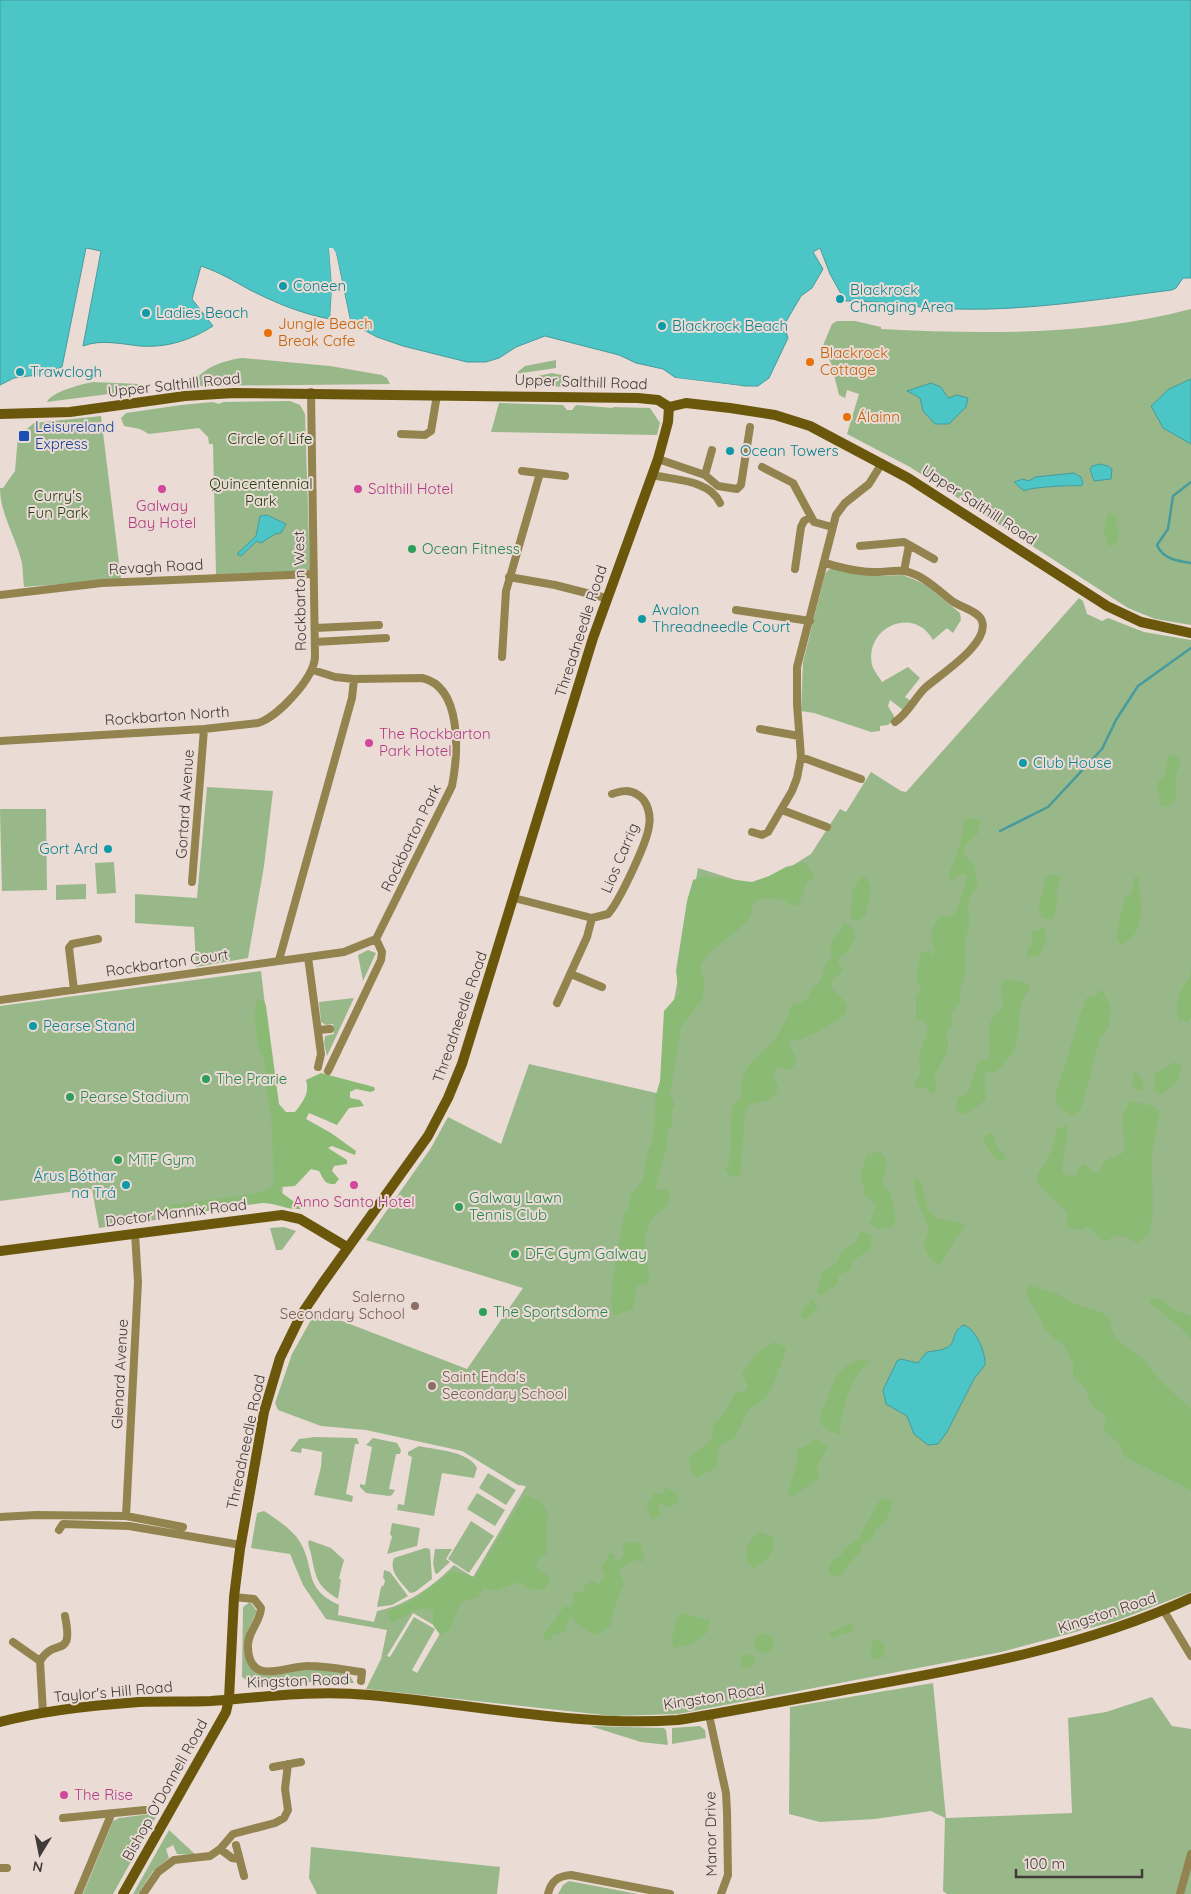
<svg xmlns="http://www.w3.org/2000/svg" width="1191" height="1894" font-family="Quicksand,sans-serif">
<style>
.green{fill:#99b88a;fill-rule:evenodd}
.forest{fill:#8bba75}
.water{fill:#4bc5c5;stroke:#489b9b}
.pier{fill:#eadbd5}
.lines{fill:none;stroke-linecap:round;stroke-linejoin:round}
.stream{stroke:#489b9b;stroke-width:2.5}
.street{stroke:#93834e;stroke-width:8}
.secondary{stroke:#6b570b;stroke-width:10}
.culture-dot{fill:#0f9aa8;stroke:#eadbd5;stroke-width:2}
.food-dot{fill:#e8710a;stroke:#eadbd5;stroke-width:2}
.transit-dot{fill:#1a4fb4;stroke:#eadbd5;stroke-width:2}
.hotel-dot{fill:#d1479c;stroke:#eadbd5;stroke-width:2}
.leisure-dot{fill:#2e9e5b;stroke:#eadbd5;stroke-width:2}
.education-dot{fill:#8d6e63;stroke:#eadbd5;stroke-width:2}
.labels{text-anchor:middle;stroke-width:4;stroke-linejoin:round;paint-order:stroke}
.culture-label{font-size:15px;fill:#0d838f;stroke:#eadbd5;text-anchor:start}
.food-label{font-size:15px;fill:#c56008;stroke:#eadbd5;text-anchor:start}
.street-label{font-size:15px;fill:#403a38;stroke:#eadbd5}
.transit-label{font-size:15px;fill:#164399;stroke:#eadbd5;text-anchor:start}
.park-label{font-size:15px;fill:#1f3d0d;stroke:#eadbd5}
.hotel-label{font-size:15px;fill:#b23c85;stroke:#eadbd5;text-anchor:start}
.leisure-label{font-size:15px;fill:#27864d;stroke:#eadbd5;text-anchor:start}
.education-label{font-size:15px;fill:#785e54;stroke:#eadbd5;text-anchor:end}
</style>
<rect width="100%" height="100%" fill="#eadbd5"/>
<!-- green -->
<path class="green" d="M1191,309V625L1155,619L1128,608L910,467L847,434L859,394L847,390L845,398L839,395L831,363L822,348L832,324L837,321H855L881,327V329C984,334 1090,336 1191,309Z
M243,358L330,366L382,375L387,378L390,384L194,386C196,369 228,359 243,358Z
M556,360V368L515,374L525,366Z
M552,373L581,379L586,387L519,386L523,379Z
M93,382L140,384L147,386V389L47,402C51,392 82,384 93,382Z
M290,401L300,405L305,414L310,571L216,575L213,444H209L208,437L199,428L149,434L140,429L124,426L121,418L126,413L181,405L213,402L219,404L223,402Z
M499,403L563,405L567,410H572L576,405L613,408V407L650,408L660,423L657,435L491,432Z
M101,416L121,579L24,587C23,579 23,571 22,563C16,537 0,514 0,488H3L15,471L18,436L34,423Z
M834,568L875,576L902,575L913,579L926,585L960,613L961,620L953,633L947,628L933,640C914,605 864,627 872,665C874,671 879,677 882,682L908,667L920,678L905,697L911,701L903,710L890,700L888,706L894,716V720L888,725L880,726V731L871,732L814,713L801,711L803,662L825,574L828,570Z
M1079,598L1083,601L1087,614L1102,621L1108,618L1144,632L1191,640V1592L1116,1621L1001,1652L678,1714L613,1716L366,1689L381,1659L387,1630L326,1619L303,1585L290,1554L251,1548L257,1513L264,1511C275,1518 293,1530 300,1542C316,1569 302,1588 339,1605L338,1615L374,1622L377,1611C407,1605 432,1587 454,1565L473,1577L526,1486L518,1485L462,1451L366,1430L321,1426L278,1410L275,1403L292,1354L316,1311L467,1369L523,1288L366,1240L431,1148L448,1117L501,1144L529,1064L665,1095L673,1006L698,868L758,887L811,854L840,809L846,812L871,772L901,791L906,792ZM413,1613L442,1630L417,1673L412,1670L435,1629L414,1617L390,1657L387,1656Z
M207,787L273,791L264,866L248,958L196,967L194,927L135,923V894L197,898Z
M0,809H46L47,890L2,891Z
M114,862L116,893L97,894L95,863Z
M86,884V899L56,900V885Z
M368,950L376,953L363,981L358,955Z
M261,971L284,1168L282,1199L155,1211L156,1220L99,1228L92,1189L0,1201V1006Z
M354,998L327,1056L324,1043L325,1036L334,1034L333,1024L326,1025L321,1022L319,1002Z
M284,1227L296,1231L282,1250H276L270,1228Z
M315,1437L357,1438L359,1444H355L346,1494L353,1496L352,1502L314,1495L321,1467L322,1452L302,1448L301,1453L290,1451L299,1439Z
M373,1438L397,1443L401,1450L400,1454H396L389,1489L395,1490L392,1495L389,1496L366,1493L360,1487V1484L365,1485L372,1447L366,1445Z
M419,1446C436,1450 469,1451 477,1468L474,1478L442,1473L434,1516L397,1510L398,1504L404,1505L412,1457L408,1455V1452Z
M488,1473L516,1490L506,1505L479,1488Z
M477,1493L505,1510L495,1526L467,1509Z
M471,1521L494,1536L469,1573L448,1559Z
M392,1523L420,1528L417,1546L387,1554L392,1537L390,1534Z
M309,1540L331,1548L344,1560L339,1578L341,1580L338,1599C316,1585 316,1578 311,1554C310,1548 307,1545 309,1540Z
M425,1548L430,1549L432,1579L415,1592L410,1593C402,1583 388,1572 394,1558Z
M435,1549H452L446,1559L450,1562L437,1574L435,1573L433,1563Z
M384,1570L390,1572L408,1596L392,1605L377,1607L381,1587L384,1585L385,1580L383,1578Z
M250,1602L257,1611L248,1630L245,1642L252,1669C269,1683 287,1670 305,1669C319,1668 335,1673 349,1674L354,1683L309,1682L255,1686L242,1677L243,1607Z
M933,1683L946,1818L1072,1813L1068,1718L1106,1712L1152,1697L1172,1726L1191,1729V1894H947L943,1891L945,1818L931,1811L875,1819L820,1822L789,1814L790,1707Z
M590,1726L664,1728L666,1730L668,1745L641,1742Z
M700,1726L705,1730L706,1738L672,1744V1728Z
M158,1813L113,1894H83L113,1821L119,1818Z
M169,1830L196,1855L177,1854L173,1845L166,1849L169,1858L153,1871L138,1894H133Z
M311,1847L500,1867L497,1894H317L309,1878Z
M569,1881L638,1894H558L563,1885Z"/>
<!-- forest -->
<path class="forest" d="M1111,513L1118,516L1116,523L1119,535L1115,545L1108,546L1104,531L1107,515Z
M1174,754C1187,766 1175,768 1176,779C1177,790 1178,809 1161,807L1157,784L1166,773L1167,758Z
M968,818L980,820V824L977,825L980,831C969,844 953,849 974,864L978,886L970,896L968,909L970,921L965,942L966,972L960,990L961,1002L951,1013C955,1026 951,1025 945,1034L948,1039C949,1053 943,1060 936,1072C933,1079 939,1088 933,1095L925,1087L917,1088L913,1085L921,1071C916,1055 923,1046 928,1031L925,1021H916V997L921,990L916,979L920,953L929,951L933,955L935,950C928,938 931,928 939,917C944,916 950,917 954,914C958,911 967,879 967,875L958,874L951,883L948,875L957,856L965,820Z
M805,862L815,878L807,882L798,907L779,899H757L752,906C754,925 725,938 713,950C708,954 704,960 700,966L705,982L703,997L681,1028L670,1094L675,1105L671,1112L673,1125L667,1131V1147L655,1190L668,1189C675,1208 656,1210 649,1224C642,1239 646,1264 650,1279L646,1285H637L633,1309L614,1316C605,1300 622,1235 624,1213L629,1207L630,1195L643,1180L647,1154L654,1135L655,1098L660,1081L664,1011L679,994L676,971L687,901L693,880L704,876L752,882L769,876L786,867Z
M1050,874L1061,877L1056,894L1058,898L1054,917L1049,920L1041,917L1038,905L1043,892L1045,879Z
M1139,876C1139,900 1149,931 1122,945L1117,940L1119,920L1125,897L1132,893L1134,878Z
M866,877L871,888L866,915L857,921L851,919L852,891L860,878Z
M845,923L853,928L856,937L847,953L839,957L838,963L844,971L833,979L831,987L847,1004L846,1013C832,1026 815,1033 798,1041L793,1038L789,1045L797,1057L792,1069L783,1070L778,1066L773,1077L779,1085C775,1101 763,1102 750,1104L745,1110L741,1173L736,1178L724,1172L729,1164L732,1106L742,1097C742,1090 741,1080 744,1074C749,1062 758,1056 767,1048C776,1041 790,1015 791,1005L802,1002L809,997L811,988L818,984L822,977L825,965L832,956L830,948L832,941Z
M1040,928H1044L1047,940L1039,956L1027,958L1028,947L1032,945L1033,940L1031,937L1032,931H1037Z
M1191,963V1017L1189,1022L1179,1021C1174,1005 1178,990 1190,977Z
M1009,979L1029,984V990C1014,1007 1022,1028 1015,1048C1012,1056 1001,1067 995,1073L985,1071L986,1100L967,1113L961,1114L956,1110L958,1098L968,1093L978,1062L990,1058C991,1046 986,1029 992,1019C994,1015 999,1012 1002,1007L1001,986L1003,981Z
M1102,989L1111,1006L1110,1021L1109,1026L1100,1038L1081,1110L1073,1116C1060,1109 1055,1107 1056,1092L1077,1026C1078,1015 1084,1008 1086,998L1095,996Z
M257,999L264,1000L266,1006L279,1104L286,1112H295C303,1102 310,1093 306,1080L321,1073L374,1087L375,1090L371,1092L356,1089L350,1092V1098L360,1100L364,1106L349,1108L337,1125L309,1113L306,1119L331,1133L356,1151L355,1155L332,1146L328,1148L347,1160V1164L334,1166L332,1171L339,1179L335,1184C324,1185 324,1179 319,1171L311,1169L295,1186L281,1187L278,1190L297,1204L301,1209C286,1210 277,1203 262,1203L165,1217L159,1215V1209L164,1206L252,1194L270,1189L274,1181L271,1114L266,1087L264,1058L258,1046L254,1016Z
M1175,1062L1181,1065C1181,1081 1173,1087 1160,1095L1154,1090V1074Z
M1134,1073H1138C1143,1079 1145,1084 1142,1091L1137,1090L1132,1085Z
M1131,1101L1154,1106L1160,1112L1152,1154L1153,1210L1150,1232L1138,1244C1128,1237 1116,1232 1106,1242L1087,1227L1081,1230L1067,1228V1212L1036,1182C1039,1166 1043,1168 1048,1157C1053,1148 1055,1139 1056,1129L1068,1125L1062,1171L1066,1175L1075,1177L1080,1167L1085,1164L1092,1172L1100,1170L1104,1161L1123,1153C1129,1133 1113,1122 1131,1101Z
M993,1133L998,1149L1005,1155V1160L1000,1161C993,1157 986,1147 983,1139L987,1134Z
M879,1151C893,1162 884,1170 882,1184L891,1194L896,1220L892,1227L879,1229L869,1224L876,1205L864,1194L865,1189C857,1180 864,1166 867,1155Z
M913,1179H919C925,1188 924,1203 930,1212C938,1223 956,1218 966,1226L956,1238L940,1266L930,1259L923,1246L929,1229L918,1203Z
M861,1231L872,1235L871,1249L852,1261L850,1270L838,1275V1284L819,1296L817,1291L823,1272L837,1262L843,1250L854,1244Z
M1029,1285L1058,1294L1072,1303L1102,1312L1110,1319L1112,1331L1118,1340L1144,1360L1161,1381L1191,1409V1490L1125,1457L1118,1442L1104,1431L1106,1416L1091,1405L1086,1389L1073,1376V1363L1063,1344L1053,1338L1046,1330L1026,1294Z
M1151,1298L1163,1300L1173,1309L1191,1316V1340C1180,1323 1162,1315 1148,1301Z
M813,1299L818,1308L804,1320L800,1316L805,1306L811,1305L810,1300Z
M775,1342L787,1348L771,1390L765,1399L748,1410L735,1438L719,1445L717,1467L697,1478L691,1472L689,1457C695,1450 710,1445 712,1437C714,1432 712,1429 713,1424C726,1415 728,1403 737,1391L743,1393L748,1387L742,1374C752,1360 758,1348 775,1342Z
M858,1360L870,1361C849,1380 842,1407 840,1435L827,1430L820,1423C820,1413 824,1408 827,1399C835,1380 837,1368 858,1360Z
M814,1438L822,1442L828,1448L817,1466L819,1475L816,1480L792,1497L787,1493L796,1467L798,1449L813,1442Z
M665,1486L678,1495L679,1500L675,1505L667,1507L660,1503L658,1504L661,1514L655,1519L651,1517L646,1504L651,1500L653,1493L663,1494Z
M525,1495L540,1501L548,1513L546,1524L547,1554L540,1558L536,1567L551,1578L544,1590L528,1588L518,1582L495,1591L483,1588L479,1597L461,1602L450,1629L441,1636L433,1625V1610C419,1604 405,1617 391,1623L387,1612L413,1600L452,1571L475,1577Z
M880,1499L893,1500C891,1514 886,1523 874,1531C873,1539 870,1542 862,1544L861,1550L839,1577L830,1574L828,1569L832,1560L840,1556L849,1544L858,1539Z
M761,1532L774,1538C775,1554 767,1559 755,1568L747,1564C744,1550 748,1539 761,1532Z
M635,1542L641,1545L644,1556L643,1562L634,1560L619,1570L624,1584L616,1602L610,1627L595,1635L582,1628L570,1615L565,1632L553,1635L550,1641H546L543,1634L552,1624L564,1606L572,1607L575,1590L584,1593V1585L592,1581L599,1584L605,1576L601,1567L607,1560L609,1554H614L615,1561L621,1559L624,1553L622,1547L625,1543Z
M681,1613L710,1620C709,1640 691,1645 673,1648C671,1635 674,1623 681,1613Z
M851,1623L854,1631L842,1634L833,1639L828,1634Z
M754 1643a10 10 0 1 1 20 0a10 10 0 1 1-20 0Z
M876,1639L885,1644L884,1657L872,1659L870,1655L872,1642Z
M749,1654L756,1660L754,1665L745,1668L740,1667L743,1655Z"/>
<!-- water -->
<path class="water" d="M0,0H1191V278H1183L1176,288L1172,290C1100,299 1028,311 955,309C918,309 882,300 845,301L830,274L820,248L813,252L823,269L812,288L801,296L784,325L788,338L769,378L758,386H745L676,378L663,369L636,363L619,355L545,336L516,347L499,358L486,362H467L403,346L377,337L351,323L336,253L329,249L332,287L330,319C302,314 276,303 250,290C232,280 221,273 201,266L192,299L213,326C191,340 167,348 140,346C121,344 101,339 83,346L101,251L86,248L62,367L44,374L14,378L0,385Z
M1191,379V444L1163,428L1151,406L1169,389Z
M931,383L941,387L948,398L957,395L968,398L966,407L949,424H935L923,411L920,398L907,391Z
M1099,464L1108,466L1112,469L1111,479L1094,481L1090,469L1092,466Z
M1074,473L1081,477L1083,484L1081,486C1073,485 1029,487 1024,491L1014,482L1023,479L1029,481L1035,477Z
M267,515L286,524L281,533L275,534L261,543L257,541L241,556L237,554L256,536L260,516Z
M963,1325C976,1328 986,1353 985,1365L974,1379L947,1432L938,1444L928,1445L914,1434L907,1416L886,1404L883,1390L897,1361L901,1359L918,1363L927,1352C965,1348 945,1338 963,1325Z"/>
<!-- pier -->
<path class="pier" d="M329,248H333L336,253L351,326L348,323L332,251L335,288L333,320L330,322L332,287Z
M671,378H676L742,386V389L696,383L676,381Z"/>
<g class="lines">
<!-- stream -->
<path class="stream" d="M1191,482L1173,496L1168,529L1157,545C1163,559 1177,561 1191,563
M1000,831L1048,807L1102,749L1116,720L1138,686L1191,648"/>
<!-- street -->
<path class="street" d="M401,434L425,435L431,431L437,395
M658,459L705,475L712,450
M762,467L793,483L814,522L832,527
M522,471L565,476
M652,475C675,480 710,480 720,503
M705,475L718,486L737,489L741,485L750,427
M860,546L904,542L934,559
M824,563C841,567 859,573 877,572C885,572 895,570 903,571C921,573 938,590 952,601C960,607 979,611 982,621C990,644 939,675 925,688C914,699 909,712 895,722
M795,569L801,527L804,521L810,517
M904,571L909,545
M509,577L555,585L606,598
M0,595L102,583L313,574
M736,610L810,621
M315,628L379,625
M315,642L386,638
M502,657L506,591L540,473
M760,729L799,736
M0,741L204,729L258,723C278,717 314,678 315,657L311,392
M801,757L861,779
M782,810L827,827
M752,832L762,835L768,832L792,791L797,778L801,757L797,704V667L836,515L845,503L869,484L882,463
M192,882L204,729
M514,898L592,918L608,914C619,902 647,843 649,826C651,816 648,801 638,795C629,789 621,791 612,794
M308,957L321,1054L318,1067
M279,960L352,698L354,679
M571,974L602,987
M74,990L69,948L72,944L98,939
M0,1000L344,952L376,939L452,786C458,755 463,687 422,678L354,679L335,677L313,670
M557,1003L587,937L592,918
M318,1030L330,1029
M328,1071L381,960L382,952L376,939
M126,1516L138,1282L135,1233
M0,1517L36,1515L126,1516L183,1527
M59,1530L63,1524L129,1526L241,1545
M234,1597L254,1599L261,1608C261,1621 247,1632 248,1647C249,1688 287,1665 309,1666C327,1666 345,1670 362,1672L361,1681
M1164,1611L1191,1656
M13,1642L40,1661
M43,1713L40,1661C55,1636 74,1661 65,1616
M709,1715L726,1793L727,1812L728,1875L721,1894
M273,1767L301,1762
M63,1818L145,1810
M236,1845L244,1876
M220,1849L232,1858L239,1859
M0,1868H7
M78,1894L111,1815
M143,1894L158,1872L174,1860L210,1856L220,1849L233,1834L275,1823L284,1818L288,1810L285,1789L288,1764
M548,1894C551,1881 558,1876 571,1875L670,1894
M1180,1894L1191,1854"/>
<!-- secondary -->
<path class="secondary" d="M669,407L686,403L730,408L775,415L810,426L908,478L1107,606L1141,622L1191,633
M0,414L70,412L185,396L234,393L638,398L658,400L669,407
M0,1251L282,1215L300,1219L347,1247
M0,1722C41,1711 96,1705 139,1702C163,1701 187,1702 211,1701C264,1697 315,1690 369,1695C471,1704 577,1727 678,1720C739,1710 800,1698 861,1687C973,1667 1087,1646 1191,1598
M123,1894L226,1712L229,1699L234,1597L240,1549L264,1412L280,1358L301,1315L322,1284L428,1136L448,1098L462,1064L593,638L658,459L668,422L669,407"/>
</g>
<!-- markers -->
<g class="culture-dot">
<circle cx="283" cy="286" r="5"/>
<circle cx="840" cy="299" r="5"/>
<circle cx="146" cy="313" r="5"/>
<circle cx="662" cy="326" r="5"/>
<circle cx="20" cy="372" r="5"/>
<circle cx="730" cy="451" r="5"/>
<circle cx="642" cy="619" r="5"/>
<circle cx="1023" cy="763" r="5"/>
<circle cx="108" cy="849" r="5"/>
<circle cx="33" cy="1026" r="5"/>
<circle cx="126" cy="1185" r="5"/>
</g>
<g class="food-dot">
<circle cx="268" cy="333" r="5"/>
<circle cx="810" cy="362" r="5"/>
<circle cx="847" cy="417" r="5"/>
</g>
<rect class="transit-dot" x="18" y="430" width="12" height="12" rx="2.5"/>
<g class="hotel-dot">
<circle cx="162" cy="489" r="5"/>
<circle cx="358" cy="489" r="5"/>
<circle cx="369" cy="743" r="5"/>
<circle cx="354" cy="1185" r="5"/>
<circle cx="64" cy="1795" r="5"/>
</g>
<g class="leisure-dot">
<circle cx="412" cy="549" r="5"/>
<circle cx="206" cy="1079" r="5"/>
<circle cx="70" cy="1097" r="5"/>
<circle cx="118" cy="1160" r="5"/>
<circle cx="459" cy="1207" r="5"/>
<circle cx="515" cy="1254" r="5"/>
<circle cx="483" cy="1312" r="5"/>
</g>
<g class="education-dot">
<circle cx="415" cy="1306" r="5"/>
<circle cx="432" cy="1386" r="5"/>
</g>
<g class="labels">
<!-- culture labels -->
<g class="culture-label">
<text x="293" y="291">Coneen</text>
<text x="850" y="295">Blackrock<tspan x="850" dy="17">Changing Area</tspan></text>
<text x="156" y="318">Ladies Beach</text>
<text x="672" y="331">Blackrock Beach</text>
<text x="30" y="377">Trawclogh</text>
<text x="740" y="456">Ocean Towers</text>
<text x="652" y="615">Avalon<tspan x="652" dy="17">Threadneedle Court</tspan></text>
<text x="1033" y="768">Club House</text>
<text x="98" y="854" text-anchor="end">Gort Ard</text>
<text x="43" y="1031">Pearse Stand</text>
<text x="116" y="1181" text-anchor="end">Árus Bóthar<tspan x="116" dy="17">na Trá</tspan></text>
</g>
<!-- food labels -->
<g class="food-label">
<text x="278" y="329">Jungle Beach<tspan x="278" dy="17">Break Cafe</tspan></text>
<text x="820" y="358">Blackrock<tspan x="820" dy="17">Cottage</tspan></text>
<text x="857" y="422">Álainn</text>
</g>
<!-- street labels -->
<g class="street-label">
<text transform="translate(581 382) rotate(2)" y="5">Upper Salthill Road</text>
<text transform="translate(174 385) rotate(-6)" y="5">Upper Salthill Road</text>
<text transform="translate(979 505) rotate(33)" y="5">Upper Salthill Road</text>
<text transform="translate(156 567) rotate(-3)" y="5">Revagh Road</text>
<text transform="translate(300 591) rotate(-91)" y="5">Rockbarton West</text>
<text transform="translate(581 631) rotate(-72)" y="5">Threadneedle Road</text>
<text transform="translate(167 716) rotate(-4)" y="5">Rockbarton North</text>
<text transform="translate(185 804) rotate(-86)" y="5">Gortard Avenue</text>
<text transform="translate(411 838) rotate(-64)" y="5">Rockbarton Park</text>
<text transform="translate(620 858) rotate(-67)" y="5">Lios Carrig</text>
<text transform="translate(167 963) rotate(-8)" y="5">Rockbarton Court</text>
<text transform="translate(460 1017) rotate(-71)" y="5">Threadneedle Road</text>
<text transform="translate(176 1213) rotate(-7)" y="5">Doctor Mannix Road</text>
<text transform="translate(120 1374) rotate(-87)" y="5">Glenard Avenue</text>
<text transform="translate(246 1442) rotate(-78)" y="5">Threadneedle Road</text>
<text transform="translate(1107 1613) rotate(-18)" y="5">Kingston Road</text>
<text transform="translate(298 1681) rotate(-2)" y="5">Kingston Road</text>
<text transform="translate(113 1692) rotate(-5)" y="5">Taylor's Hill Road</text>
<text transform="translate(714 1697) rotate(-9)" y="5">Kingston Road</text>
<text transform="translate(165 1790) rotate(-61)" y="5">Bishop O'Donnell Road</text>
<text transform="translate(711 1834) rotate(-91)" y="5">Manor Drive</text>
</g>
<!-- transit labels -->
<g class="transit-label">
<text x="35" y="432">Leisureland<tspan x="35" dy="17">Express</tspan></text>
</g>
<!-- park labels -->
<g class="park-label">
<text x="270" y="444">Circle of Life</text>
<text x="261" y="489">Quincentennial<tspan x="261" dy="17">Park</tspan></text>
<text x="58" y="501">Curry's<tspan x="58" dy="17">Fun Park</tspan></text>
</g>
<!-- hotel labels -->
<g class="hotel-label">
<text x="368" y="494">Salthill Hotel</text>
<text x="162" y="511" text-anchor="middle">Galway<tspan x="162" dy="17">Bay Hotel</tspan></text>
<text x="379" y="739">The Rockbarton<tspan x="379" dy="17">Park Hotel</tspan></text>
<text x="354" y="1207" text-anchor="middle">Anno Santo Hotel</text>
<text x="74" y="1800">The Rise</text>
</g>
<!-- leisure labels -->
<g class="leisure-label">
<text x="422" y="554">Ocean Fitness</text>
<text x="216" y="1084">The Prarie</text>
<text x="80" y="1102">Pearse Stadium</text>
<text x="128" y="1165">MTF Gym</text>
<text x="469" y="1203">Galway Lawn<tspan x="469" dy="17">Tennis Club</tspan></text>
<text x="525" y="1259">DFC Gym Galway</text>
<text x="493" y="1317">The Sportsdome</text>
</g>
<!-- education labels -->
<g class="education-label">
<text x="405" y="1302">Salerno<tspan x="405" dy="17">Secondary School</tspan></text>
<text x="442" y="1382" text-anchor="start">Saint Enda's<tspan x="442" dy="17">Secondary School</tspan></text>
</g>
</g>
<!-- north arrow -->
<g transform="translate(40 1854) rotate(190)" stroke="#eadbd5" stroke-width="4" paint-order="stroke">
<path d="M0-4L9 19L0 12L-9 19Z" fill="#403a38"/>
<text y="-8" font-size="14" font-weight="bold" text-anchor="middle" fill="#403a38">N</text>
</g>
<!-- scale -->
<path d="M1016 1869v8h126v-8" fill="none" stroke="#403a38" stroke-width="2.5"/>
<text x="1024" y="1869" font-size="15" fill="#403a38" stroke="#eadbd5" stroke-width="4" paint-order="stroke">100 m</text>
</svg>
